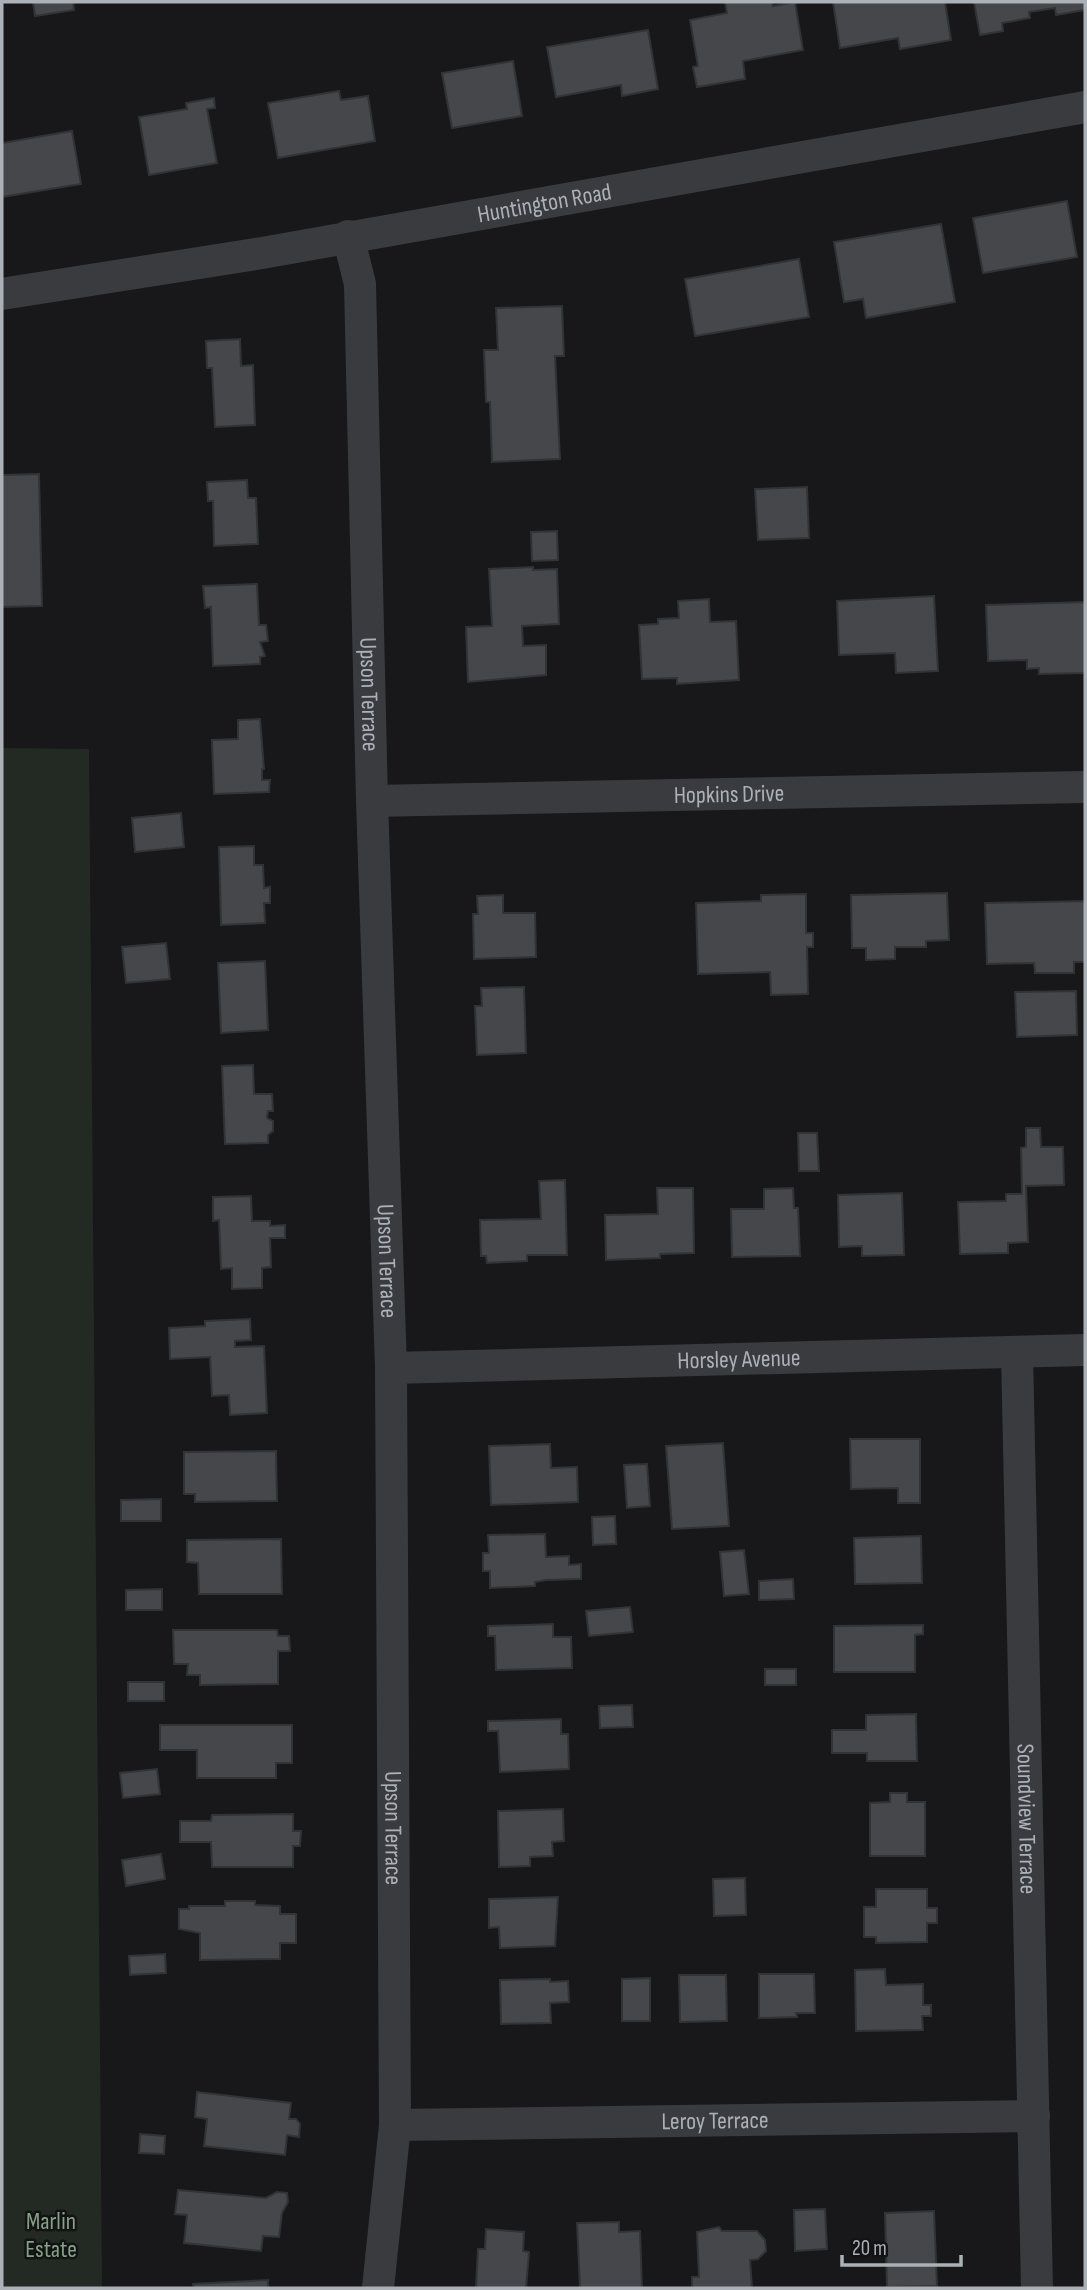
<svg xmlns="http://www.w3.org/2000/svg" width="1087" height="2290" font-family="'Sofia Sans Condensed',sans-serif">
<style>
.green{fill:#232a23}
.building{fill:#45474a;stroke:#323336;stroke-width:2}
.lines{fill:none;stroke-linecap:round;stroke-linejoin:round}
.street{stroke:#3a3b3f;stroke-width:32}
.labels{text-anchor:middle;stroke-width:5;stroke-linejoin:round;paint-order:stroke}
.street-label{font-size:24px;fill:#acb1b8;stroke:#131315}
.park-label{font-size:24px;fill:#86a185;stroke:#131315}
</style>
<rect width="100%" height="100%" fill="#18181a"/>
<!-- green -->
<path class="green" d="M2,748L89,749L102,2288H2Z"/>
<!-- building -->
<path class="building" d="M33,2H73L74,10L35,16Z
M725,2H772L773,6L795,2L803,50L743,61L745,79L697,87L693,67L698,66L690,20L727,13Z
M833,2H945L951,40L900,49L898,38L840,48Z
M974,2H1085V10L1056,15L1055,8L1029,12L1030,18L1002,23L1003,31L980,35Z
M648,30L658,89L622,96L621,85L556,97L547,47Z
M513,61L522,116L452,128L442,73Z
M339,91L341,100L368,96L375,141L278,158L268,103Z
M214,98L215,108L207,109L217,163L149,175L139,117L187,109L186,103Z
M72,131L81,184L2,197V143Z
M1067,201L1077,257L983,273L973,218Z
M941,224L955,302L866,318L863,299L844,302L834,242Z
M799,259L809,317L695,336L685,279Z
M562,306L564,356H555L560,459L492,462L490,402H486L484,350H498L496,308Z
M240,339L241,366L253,365L255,425L215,427L212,368H207L206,341Z
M39,474L42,606L2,607V475Z
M247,480L248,498H256L258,544L214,546L213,501H208L207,482Z
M807,487L809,538L758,540L755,489Z
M557,531L558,560L532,561L531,532Z
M533,567V570L557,569L559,624L522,626L523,646L546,645V675L468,682L466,627L492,626L489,569Z
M257,584L259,625H266L268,641L260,642L265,656L260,657V664L213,666L211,607L205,608L203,586Z
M934,596L938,671L896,673L895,653L839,655L837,601Z
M709,599L710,622L736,621L739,680L677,684V678L642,679L639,625L658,624V619L679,618L678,601Z
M1085,602V673L1039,674V668L1027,669V660L988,661L986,605Z
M260,719L264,769H262V780H270L269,792L214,794L212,740L238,739V720Z
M181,813L184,847L135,852L132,818Z
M254,846V865H263L264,888L270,887V903H264L265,923L221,925L219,847Z
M947,893L949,940L926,941V947H895V959L866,960V948H852L851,895Z
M806,894V933H813V947H807L808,994L771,995L770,972L698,974L696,903L761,901V895Z
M503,895V913H535L536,957L474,959L473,914H478L477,896Z
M1085,901V962H1074V973H1035L1034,963L987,964L985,903Z
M166,943L170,979L126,983L122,947Z
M265,961L268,1030L221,1033L218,963Z
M524,987L526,1053L477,1055L475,1006H482L481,988Z
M1076,991L1077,1035L1017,1037L1015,992Z
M253,1065L254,1094H272L273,1111H268L267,1118L273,1121V1131L268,1135V1143L225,1144L222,1066Z
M1026,1128H1040L1041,1147H1063L1064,1185L1026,1186L1028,1242L1008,1243V1253L960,1254L958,1202L1006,1201V1194H1022L1021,1148L1026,1147Z
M798,1133H817L819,1171H799Z
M565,1180L567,1255H527V1261L487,1263L486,1256H481L480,1220L541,1219L539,1181Z
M657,1188H693L694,1253L660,1254V1258L606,1260L605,1215L658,1214Z
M793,1188L794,1208H798L800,1256L732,1257L731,1209H764V1189Z
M902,1193L904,1255L862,1256V1246L839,1247L838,1195Z
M251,1196L252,1221H270V1226L285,1225V1238H270L271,1267L262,1268V1288L232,1289V1268L221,1269L219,1220L213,1221V1197Z
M250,1319L251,1340L235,1341V1347L264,1346L267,1413L230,1415L229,1395L212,1396L210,1357L170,1359L169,1328L205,1326V1321Z
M850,1439H920V1503H898V1488L851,1489Z
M723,1443L729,1526L672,1529L666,1446Z
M550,1444L551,1468L577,1467L578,1502L491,1505L489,1446Z
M276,1451L277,1501L195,1502V1494H184V1452Z
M647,1464L650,1506L627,1508L624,1465Z
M161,1499V1521H121V1500Z
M615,1516L616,1544L593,1545L592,1517Z
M545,1534L546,1557L569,1556V1565L581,1564V1579L546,1580L535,1582V1586L490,1588V1571H483V1553H489L488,1535Z
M921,1536L922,1583L855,1584L854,1538Z
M281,1539L282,1594H199L198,1563L187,1562V1540Z
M744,1550L749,1594L724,1596L720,1552Z
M793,1579L794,1599L759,1600V1581Z
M162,1589V1610H126V1590Z
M630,1607L633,1632L589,1636L586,1611Z
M553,1624V1637H571L572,1668L496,1670L495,1636H488V1626Z
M923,1625V1634L915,1635V1672H834V1626Z
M173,1630H277L278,1636H289L290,1651H278V1684L200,1685V1675H187L188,1664H174Z
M765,1669H796V1685H765Z
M128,1682H164V1701H128Z
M632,1705L633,1727L600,1728L599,1706Z
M916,1714L917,1761H867V1753H832V1730H866V1715Z
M561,1719V1734H568L569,1769L500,1772L498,1731H488V1721Z
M160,1725H292V1763H276V1778H197V1750H160Z
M157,1769L160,1794L123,1798L120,1773Z
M890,1793H907V1802H925V1856H870V1803L890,1802Z
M563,1809L564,1841L552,1842L553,1856L530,1857V1866L499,1867L498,1811Z
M293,1814V1831H301L300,1846H293V1867H212L211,1842H180V1821H211L212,1815Z
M161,1854L165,1879L126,1886L122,1860Z
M745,1878L746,1915L714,1916L713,1879Z
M876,1889H927V1908H937V1923H927V1942L876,1943V1937H864V1907H876Z
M558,1897L555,1946L500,1948L499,1927L489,1928V1899Z
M225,1901H255V1905L280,1906V1914H296V1943H280V1959L200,1960V1933L179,1929V1909H189V1906H225Z
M165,1954L166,1973L130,1975L129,1956Z
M885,1969L886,1985L923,1984V2005H931V2016H922L923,2030L856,2031L855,1970Z
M759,1974H814L815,2013H796L797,2017L759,2018Z
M679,1975H726L727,2021L680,2022Z
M650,1978V2021H622V1979Z
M550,1979V1982L568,1981L569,2002L550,2003L551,2023L501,2024L500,1980Z
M197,2092L291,2103L289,2119H296L300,2124L299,2137L287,2135L285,2155L204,2146L207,2119L195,2117Z
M140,2134L165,2136L164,2154L139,2153Z
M178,2190L266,2198L277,2192L287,2193L288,2202L282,2213L279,2237L263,2236L261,2251L184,2243L187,2215L175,2214Z
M825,2209L827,2249L795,2251L794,2210Z
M934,2211L937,2286L887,2287L885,2213Z
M619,2222V2232L640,2231L642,2288H580L577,2223Z
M719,2227L722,2231H757L765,2240L766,2251L758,2259L750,2260L752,2288H692V2277H699L697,2232Z
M486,2229L524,2232L523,2251L529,2252L526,2288H476L478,2249H485Z
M268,2280V2288H194L193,2284Z"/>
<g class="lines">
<!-- street -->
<g class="street">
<path id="s1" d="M348,236L360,284L372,801L391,1368L395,2125L378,2288"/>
<path id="s2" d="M2,294L262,253L1085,107"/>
<path id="s3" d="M372,801L1085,787"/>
<path id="s4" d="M1017,1352L1037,2288"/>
<path id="s5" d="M391,1368L1085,1350"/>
<path id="s6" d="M395,2125L1034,2116"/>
</g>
</g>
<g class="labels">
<!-- street labels -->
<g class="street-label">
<text dy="8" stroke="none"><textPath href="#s2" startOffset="550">Huntington Road</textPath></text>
<text dy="8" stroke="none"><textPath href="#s1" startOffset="460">Upson Terrace</textPath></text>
<text dy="8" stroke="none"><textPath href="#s3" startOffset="357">Hopkins Drive</textPath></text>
<text dy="8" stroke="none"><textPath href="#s1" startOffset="1027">Upson Terrace</textPath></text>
<text dy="8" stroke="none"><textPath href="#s5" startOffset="348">Horsley Avenue</textPath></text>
<text dy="8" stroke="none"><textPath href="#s4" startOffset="467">Soundview Terrace</textPath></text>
<text dy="8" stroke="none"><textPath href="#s1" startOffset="1594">Upson Terrace</textPath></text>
<text dy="8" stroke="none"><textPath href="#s6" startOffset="320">Leroy Terrace</textPath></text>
</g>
<!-- park labels -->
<g class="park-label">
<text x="51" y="2229">Marlin<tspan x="51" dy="28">Estate</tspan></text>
</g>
</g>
<!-- border -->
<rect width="1087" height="2290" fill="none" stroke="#acb1b8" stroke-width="7"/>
<!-- scale -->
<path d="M842 2255v10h119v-10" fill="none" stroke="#acb1b8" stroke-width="3.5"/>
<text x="852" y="2255" font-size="21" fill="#acb1b8" stroke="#131315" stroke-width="5" paint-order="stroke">20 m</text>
</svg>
